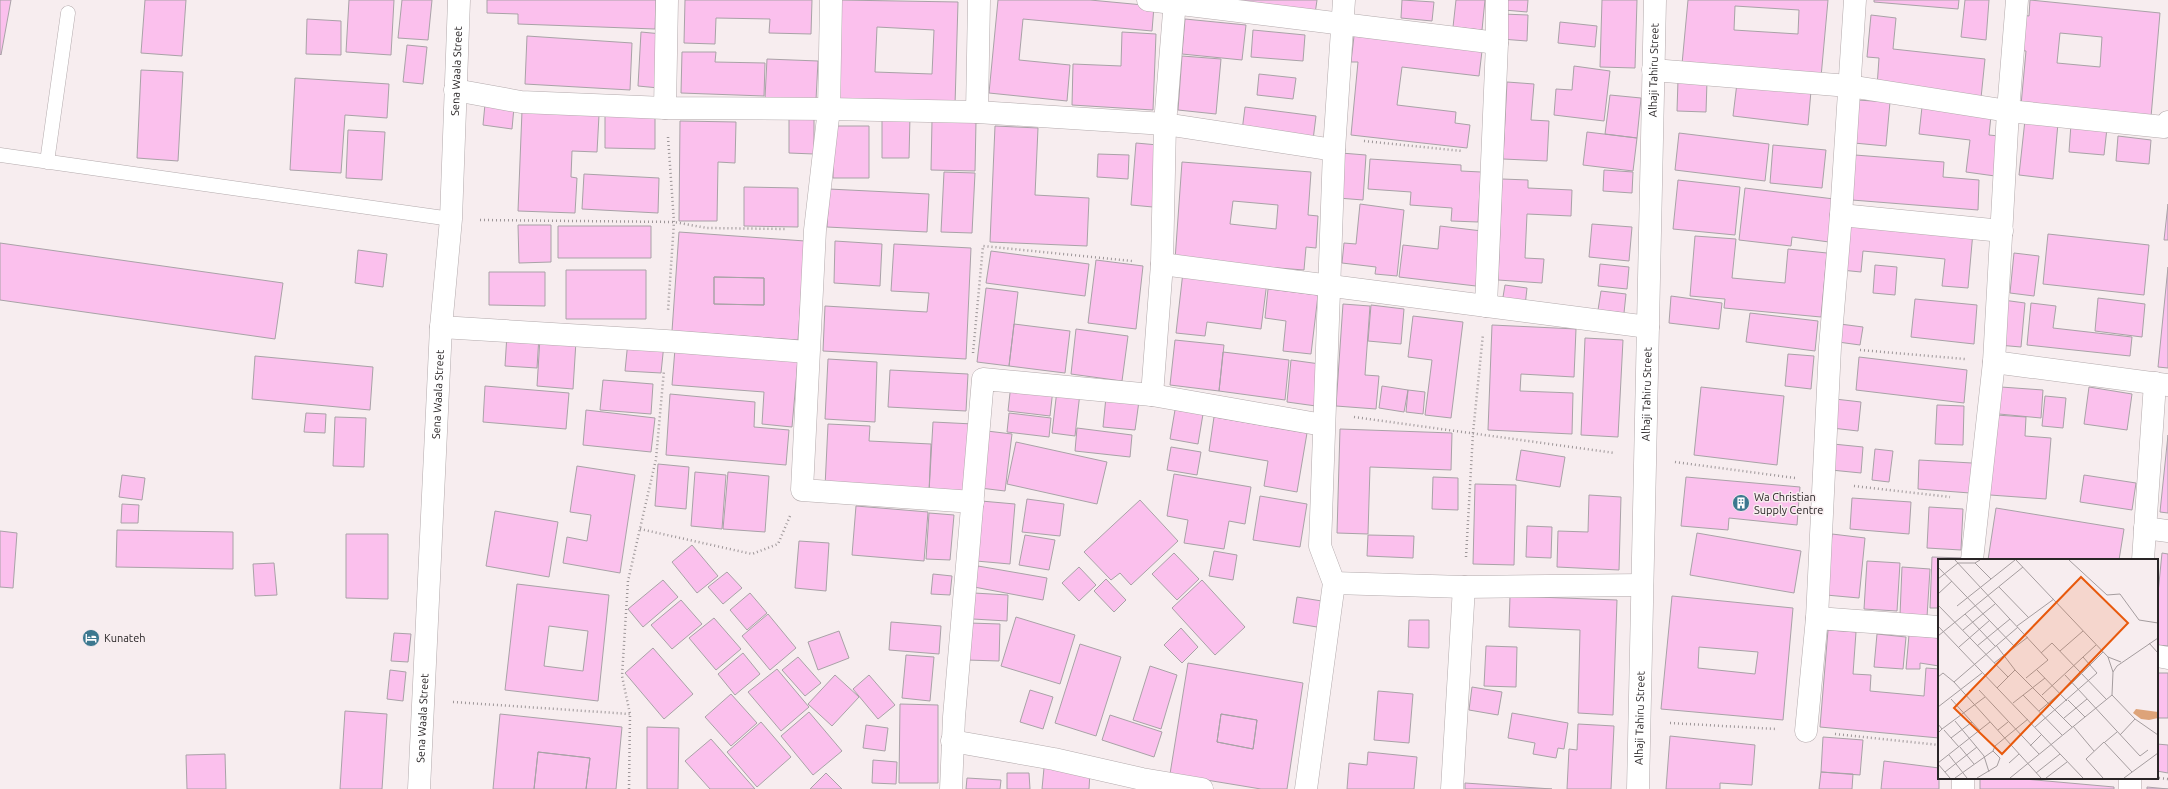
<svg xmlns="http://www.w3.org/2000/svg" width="2168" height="789" font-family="Ubuntu,sans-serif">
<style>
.building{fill:#fbc0ed;stroke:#a9a2a7;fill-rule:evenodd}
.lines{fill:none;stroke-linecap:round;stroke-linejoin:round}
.service-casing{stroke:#b3aaac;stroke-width:15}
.minor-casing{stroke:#b3aaac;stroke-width:23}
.path{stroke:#9d9698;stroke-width:2.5;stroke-dasharray:1 3;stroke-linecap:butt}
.service{stroke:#fff;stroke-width:14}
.minor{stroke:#fff;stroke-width:22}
.labels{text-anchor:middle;stroke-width:3;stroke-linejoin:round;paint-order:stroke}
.street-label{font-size:11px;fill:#292526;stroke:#f7edef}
.poi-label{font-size:11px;fill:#292526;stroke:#f7edef;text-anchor:start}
.inset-road{fill:none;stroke:#a59d9f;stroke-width:1}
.view{fill:#e8590c;fill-opacity:0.15;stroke:#e8590c;stroke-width:2}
.inset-edge{fill:none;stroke:#292526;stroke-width:2}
</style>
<rect width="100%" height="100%" fill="#f7edef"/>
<!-- building -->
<path class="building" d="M0,0H11L1,55L0,54Z
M145,0H186L182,56L141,53Z
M349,0H394L391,55L346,52Z
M402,0H432L428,40L398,38Z
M487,0H656L655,29L518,24V14L487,13Z
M685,0H812L811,34L769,33L770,19L716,18L715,44L684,43Z
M840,0L958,2L955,105L837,101ZM877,27L934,30L932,74L875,72Z
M998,0H1090L1154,6L1152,31L1023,19L1019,60L1070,65L1067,101L989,93Z
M1192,0H1317L1315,14Z
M1402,0L1434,2L1432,21L1401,18Z
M1456,0H1485L1482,30L1453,27Z
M1504,0H1528L1527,12L1504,10Z
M1602,0H1637L1635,68L1600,67Z
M1688,0H1828L1821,77L1682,64ZM1735,6L1799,10L1798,34L1734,30Z
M1874,0H1959L1958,9L1874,2Z
M1965,0H1989L1986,40L1961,37Z
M2030,0L2160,13L2151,117L2021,105L2026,51L2019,50L2022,15L2029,16ZM2060,33L2102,37L2100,67L2057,63Z
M1502,14L1528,15L1527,41L1501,39Z
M1871,15L1896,18L1893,49L1985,59L1981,98L1877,87L1879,58L1867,57Z
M307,19L341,21V55L306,54Z
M1185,19L1246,25L1242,60L1182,54Z
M1560,22L1597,26L1595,47L1558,43Z
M1253,30L1305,35L1303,61L1251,57Z
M641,32L662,34L659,88L638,86Z
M1122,32L1156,34L1153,110L1072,105L1073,64L1121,66Z
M527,36L632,43L630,90L525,84Z
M1354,36L1482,51L1479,76L1402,67L1397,105L1456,112L1455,123L1470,125L1467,148L1351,135L1358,62H1351Z
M407,45L427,47L423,84L403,82Z
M682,52H716L715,62L765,63L764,96L681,93Z
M1182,56L1221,59L1216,114L1178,110Z
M767,59L818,61L816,100L765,98Z
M1574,66L1610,71L1604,121L1554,115L1556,89L1572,90Z
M141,70L183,72L178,161L137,158Z
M1259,74L1296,78L1293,99L1257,95Z
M295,78L389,84L387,118L345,115L341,173L290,170Z
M1678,80L1707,81L1706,112L1677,111Z
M1507,82L1534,84L1531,120L1549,121L1547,161L1503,159Z
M1737,83L1811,91L1808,125L1733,116Z
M1610,95L1641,98L1637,138L1605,134Z
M1857,100L1890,102L1886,146L1854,143Z
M485,104L514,107L512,129L483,125Z
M1245,107L1316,116L1313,140L1242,131Z
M1922,107L1991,116L1989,135L1999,136L1995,176L1966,172L1970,140L1919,134Z
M522,111L599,115L597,152L572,151L571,177L577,178L575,213L518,211Z
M605,113L655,115V149L605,148Z
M882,115L910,116L909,158H882Z
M789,117H814V154L789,153Z
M2025,120L2058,123L2053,179L2019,175Z
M680,121L736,122L735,163L718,162L717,221H679Z
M932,121H976L975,171L931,170Z
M2071,124L2107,128L2104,155L2069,152Z
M834,126H869V178H833Z
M995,126L1038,128L1035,195L1089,198L1087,246L990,242Z
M348,130L385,132L382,180L346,178Z
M1587,132L1637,138L1633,171L1583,165Z
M1679,133L1769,144L1765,181L1675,170Z
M2118,136L2151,140L2149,164L2116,161Z
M1136,143L1158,145L1153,207L1131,205Z
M1773,145L1826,150L1822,188L1770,183Z
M1341,153L1366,155L1363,200L1338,198Z
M1098,154L1129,155L1128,179L1097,177Z
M1855,155L1944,162L1943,177L1979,180L1978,210L1852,200Z
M1370,159L1461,165V171L1481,172L1478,222L1451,221L1452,208L1410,205L1411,192L1368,189Z
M1182,162L1311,172L1308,215L1318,216L1316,248L1306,247L1304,270L1175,260ZM1233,201L1278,205L1276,229L1230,224Z
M1604,170L1633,172L1632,193L1603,191Z
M944,172L975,173L972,233L941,232Z
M584,174L659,178L658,213L582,209Z
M1502,179L1528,180V188L1572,190L1571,216L1527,214L1525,258L1544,259L1542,283L1498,280Z
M1678,180L1740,187L1735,235L1673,229Z
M744,187L798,188V227L744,226Z
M1745,188L1834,199L1829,242L1792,237L1791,246L1739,240Z
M829,189L929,194L927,232L827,227Z
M1360,204L1404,210L1397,276L1375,274L1376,267L1342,263L1344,243L1356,244Z
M2168,204V240H2164Z
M1845,219L1973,232L1968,288L1942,286L1945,259L1863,251L1861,272L1841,270Z
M1592,224L1632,227L1629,261L1589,257Z
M518,225H551V262L519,263Z
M558,226H651V258H558Z
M1440,226L1482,231L1476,286L1399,277L1403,245L1438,249Z
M679,232L805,241L798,340L672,331ZM714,277L764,278V305L714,304Z
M2048,234L2149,245L2144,295L2043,284Z
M1695,236L1736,239L1732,278L1785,283L1788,249L1827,253L1821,317L1724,308L1725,299L1690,296Z
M835,241L882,244L880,286L834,283Z
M0,243L283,283L275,339L0,300Z
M894,244L971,248L966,359L823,351L825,306L927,312L929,293L891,291Z
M358,250L387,254L383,287L355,283Z
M991,251L1089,264L1085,296L986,283Z
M2014,253L2039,256L2034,296L2010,293Z
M1096,260L1143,266L1136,329L1088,323Z
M1600,264L1629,267L1627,289L1598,286Z
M1875,265L1897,267L1895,295L1873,293Z
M2168,267V368L2158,367Z
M566,270H646V319H566Z
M489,272H545V306L489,305Z
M1183,272L1267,282L1261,329L1207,322L1205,336L1176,333Z
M714,277L764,278V305L714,304Z
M1505,285L1527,288L1525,306L1502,303Z
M986,288L1018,292L1009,366L977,362Z
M1268,289L1318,295L1311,354L1283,351L1286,321L1265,318Z
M1601,291L1626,294L1624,313L1598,310Z
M1671,296L1722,303L1719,329L1669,323Z
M2098,298L2145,304L2142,337L2095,331Z
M1915,299L1977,305L1974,344L1911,337Z
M2003,300L2025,303L2021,347L1998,345Z
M2031,303L2056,306L2053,328L2132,337L2130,356L2027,345Z
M1343,304L1370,306L1365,375L1379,376L1376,409L1336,406Z
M1371,305L1404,309L1401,344L1368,341Z
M1750,313L1818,321L1815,351L1746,342Z
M1413,316L1463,322L1451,418L1425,415L1432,360L1408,357Z
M1014,324L1070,331L1065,373L1009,366Z
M1840,324L1863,327L1860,345L1838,342Z
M1492,325L1576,329L1574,377L1521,374L1520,391L1573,393L1572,434L1488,430Z
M1076,329L1128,336L1122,381L1071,374Z
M507,334L539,336L537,368L505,366Z
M540,338L576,341L573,389L537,386Z
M1585,338L1623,340L1618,437L1581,435Z
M1175,340L1224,345L1219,391L1170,385Z
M628,341L664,344L661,373L625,371Z
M675,349L798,359L792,427L762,424L764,392L672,385Z
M1223,352L1289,360L1285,400L1219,391Z
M1788,354L1814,356L1811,389L1785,386Z
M255,356L373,367L370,410L252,399Z
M1859,357L1967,370L1964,403L1856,390Z
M828,359L877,362L875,422L825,419Z
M1291,360L1320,364L1316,406L1287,402Z
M890,370L968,374L966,411L888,407Z
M603,380L653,384L651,414L600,410Z
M1011,384L1053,389L1050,416L1008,411Z
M485,386L569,393L566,429L483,422Z
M1382,386L1408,390L1404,412L1379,408Z
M1701,387L1784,396L1777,465L1694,455Z
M2001,387L2043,390L2041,418L1999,414Z
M2089,387L2132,394L2127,430L2084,424Z
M1057,390L1080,393L1075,436L1052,433Z
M1408,390L1425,392L1423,414L1406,412Z
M670,394L755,402L754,427L789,430L786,465L666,455Z
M2045,396L2066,398L2063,428L2042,426Z
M1106,397L1139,401L1135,430L1103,427Z
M1835,399L1861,402L1858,431L1832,428Z
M1937,405L1964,406L1963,445L1935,444Z
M586,410L655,418L651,452L583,445Z
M1175,410L1203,414L1198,444L1170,439Z
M306,413L326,414L325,433L304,432Z
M1009,413L1051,418L1049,437L1007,432Z
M1996,415L2026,417L2025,436L2051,438L2046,499L1990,495Z
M335,417L366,418L364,467L333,466Z
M1214,417L1307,433L1297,492L1264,486L1268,461L1209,451Z
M933,422L973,424L970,494L929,492Z
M828,424L870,426L869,441L931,444L929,492L825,487Z
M1077,428L1132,435L1130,457L1075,451Z
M1340,429L1452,433L1451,470L1370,467L1368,534L1337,533Z
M987,431L1012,434L1005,491L980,488Z
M2168,435V513L2160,512Z
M1016,442L1107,462L1097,504L1007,484Z
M1833,444L1863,447L1861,473L1831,470Z
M1171,447L1201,452L1197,475L1167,470Z
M1875,449L1893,451L1889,482L1872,480Z
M1521,450L1565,457L1560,487L1516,480Z
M1919,460L1972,463L1970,493L1918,489Z
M658,464L689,467L686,509L655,506Z
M577,466L635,475L620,573L563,563L567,537L587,541L591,515L570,512Z
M695,472L726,475L722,529L691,526Z
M728,472L769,476L765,532L723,529Z
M1174,474L1251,487L1245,524L1229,521L1224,549L1184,543L1188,520L1167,516Z
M122,475L145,478L142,500L119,497Z
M2084,475L2136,483L2132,510L2080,502Z
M1433,477L1458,478V510L1432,509Z
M1686,477L1800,487L1797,525L1729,518L1728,530L1681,526Z
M1475,484L1516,485L1514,565L1473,564Z
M1589,495L1621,497L1619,570L1557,567L1558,531L1588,532Z
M1260,496L1307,504L1300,547L1253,540Z
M1852,498L1911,502L1909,534L1850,529Z
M1027,499L1064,504L1060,536L1022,532Z
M1140,500L1178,541L1131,585L1120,573L1111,580L1084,552Z
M981,501L1015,504L1010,564L976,561Z
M122,504L139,505L138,523H121Z
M856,506L928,512L924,561L852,555Z
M1929,507L1963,509L1961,550L1927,548Z
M1996,508L2124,529L2119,560H1988Z
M495,511L558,522L549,577L486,566Z
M929,513L954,515L950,560L926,559Z
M1527,526L1552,527L1551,558L1526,557Z
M117,530L233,532V569L116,567Z
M0,531L17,533L13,588L0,587Z
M1697,533L1801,551L1794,593L1690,575Z
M346,534H388V599L346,598Z
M1832,534L1865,538L1859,598L1826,595Z
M1025,535L1055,540L1049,570L1019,565Z
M1368,535L1414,536L1413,558L1367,556Z
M799,541L829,543L826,591L795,588Z
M692,545L718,576L697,593L672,562Z
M1214,551L1237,555L1233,580L1209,576Z
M1174,553L1199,579L1177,600L1152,574Z
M2162,553L2168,554V646L2157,645V603Z
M1932,557L1964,558V560H1939V608H1930Z
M1867,561L1900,563L1897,611L1864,609Z
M274,563L277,595L255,596L253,564Z
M978,566L1047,578L1043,600L974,587Z
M1079,567L1096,585L1079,601L1062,583Z
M1902,567L1930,569L1927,617L1900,615Z
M727,572L742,588L723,604L708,587Z
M933,574L952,576L950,595L931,594Z
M1106,579L1126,600L1114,612L1094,591Z
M663,580L678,597L643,627L628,609Z
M1202,580L1245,627L1215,655L1172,608Z
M517,584L609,595L598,701L505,690ZM549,626L588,631L583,671L544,666Z
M750,593L767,613L747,630L730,610Z
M974,593L1008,595L1007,621L973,619Z
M1510,596L1617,600L1613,715L1578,713L1580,630L1509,627Z
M1672,596L1793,608L1783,720L1661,709ZM1699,647L1758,652L1755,674L1698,668Z
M1297,597L1328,602L1323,628L1293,623Z
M681,600L702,624L672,649L651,625Z
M768,614L796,648L770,670L742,636Z
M1016,617L1075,635L1060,684L1001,666Z
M714,618L741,649L716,670L689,638Z
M1409,620H1429V648L1408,647Z
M891,622L941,626L939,654L889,650Z
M969,623L1000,624L999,661L967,660Z
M1181,628L1198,647L1182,663L1164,645Z
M1828,630L1856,632L1853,674L1871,675L1870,691L1924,696L1926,668L1939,669V738L1820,727Z
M839,631L849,658L818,670L808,642Z
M394,633L411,634L408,662L391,661Z
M1877,634L1906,637L1903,669L1874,667Z
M1909,635L1939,638V666L1920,663V669H1906Z
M1080,644L1121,657L1096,736L1055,723Z
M1486,646L1517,647L1516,687L1484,686Z
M653,648L693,694L664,719L625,673Z
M743,653L760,674L735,695L718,674Z
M906,655L934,657L930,701L902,698Z
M798,657L821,683L805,696L782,670Z
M1188,663L1303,683L1287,789H1261L1170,774ZM1221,714L1257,720L1253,749L1217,742Z
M1150,666L1177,675L1161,729L1133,720Z
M777,669L809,707L781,731L748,692Z
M390,670L406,672L403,701L387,699Z
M2157,673H2168V718H2157Z
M835,675L859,697L832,726L808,704Z
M869,675L895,705L878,719L853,689Z
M1472,687L1502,692L1498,715L1469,710Z
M1030,690L1053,697L1043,729L1020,722Z
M1378,691L1413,694L1409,743L1374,740Z
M731,694L757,723L731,746L705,717Z
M900,704L938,705V783H899Z
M345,711L387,714L382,789H340Z
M809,712L842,751L813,775L781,736Z
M1512,713L1568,723L1564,749L1558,748L1556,758L1533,754L1535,743L1508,738Z
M500,714L622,727L616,789H586L590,758L538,752L534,789H493Z
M1221,714L1257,720L1253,749L1217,742Z
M1110,715L1162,732L1154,757L1102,740Z
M761,722L791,757L757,787L727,752Z
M1578,724L1614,726L1611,789H1567L1569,749L1577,750Z
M866,725L888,728L885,751L863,748Z
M647,727L679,728L678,789H647Z
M1670,736L1755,745L1752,785L1720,783V789H1666Z
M1823,737L1863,740L1860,775L1821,772Z
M711,739L755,789H710L685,761Z
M2157,744L2168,745V773L2157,771Z
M538,752L590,758L586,789H534Z
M1368,752L1417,757L1414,789H1347L1349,763L1367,765Z
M225,754L226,789H187L186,755Z
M873,760L897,762L896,784L872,783Z
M1884,761L1939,768V789H1881Z
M1044,768L1090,772L1089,789H1042Z
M1821,772L1853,774L1852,789H1819Z
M826,773L842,789H810Z
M1007,773H1029L1030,789H1007Z
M967,778L1001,780L1000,789H966Z
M1980,778H2013L2114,787V789H1980Z
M1465,783L1552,789H1465Z
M2147,787L2168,789H2147Z"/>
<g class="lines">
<!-- service casing -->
<g class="service-casing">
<path id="service" d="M0,155L451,219
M47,162L68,13"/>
</g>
<!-- minor casing -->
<g class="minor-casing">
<g id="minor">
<path d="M831,0L829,109L815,230L802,490L973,502"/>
<path d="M1148,0L1497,43"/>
<path d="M1653,70L1849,86L2008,111L2164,127L2168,122"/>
<path d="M455,90L521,102L665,108L829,109L977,112L1165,124L1334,150"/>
<path d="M665,108L667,0"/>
<path d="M977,112L979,0"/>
<path d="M1841,215L2002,231"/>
<path d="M1162,264L1648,327"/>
<path d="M1486,306L1497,43V0"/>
<path d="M441,327L666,341L807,352"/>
<path d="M1994,362L2168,385"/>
<path d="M1152,395L1162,264L1165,124L1175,0"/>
<path d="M2145,528L2168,531"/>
<path d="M1972,560L1994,362L2008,111L2017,0"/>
<path d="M2143,560L2155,383"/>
<path d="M1334,583L1464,587L1642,585"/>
<path d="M1817,618L1939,627"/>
<path d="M2157,656L2168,658"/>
<path d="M1806,731L1817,618L1830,347L1841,215L1855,0"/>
<path d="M952,741L1054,759L1142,779L1202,789"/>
<path id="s1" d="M419,789L441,327L451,219L459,0"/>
<path d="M951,789L954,717L983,379L1152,395L1323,425"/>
<path d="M1306,789L1334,583L1320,546L1334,150L1344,0"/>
<path d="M1452,789L1464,587"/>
<path id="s2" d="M1638,789L1655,0"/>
<path d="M1963,789V778"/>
<path d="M2130,789V778"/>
</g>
</g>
<!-- path -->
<path class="path" d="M668,137L674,222L668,311
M1364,141L1462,151
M480,220L674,222L707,228L786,229
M1860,350L1965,359
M973,353L983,246L1132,261
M1354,417L1615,453
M1675,462L1795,478
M1854,486L1950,497
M640,529L752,554L778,544L790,516
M1466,557L1473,433L1483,334
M453,702L630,714
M1670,723L1777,729
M1835,734L1939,745
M2159,778L2168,779
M629,789L630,714L622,676L628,581L656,459L664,370"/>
<!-- service -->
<use href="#service" class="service"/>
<!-- minor -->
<use href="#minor" class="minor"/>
</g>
<!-- icons -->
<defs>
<g id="building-disc" transform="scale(0.9)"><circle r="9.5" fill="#3c788f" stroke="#f7edef"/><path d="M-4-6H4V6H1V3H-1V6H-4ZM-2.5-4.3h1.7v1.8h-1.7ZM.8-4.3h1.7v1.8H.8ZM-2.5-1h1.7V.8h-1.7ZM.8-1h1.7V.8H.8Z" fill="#fff"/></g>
<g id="hotel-disc" transform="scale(0.9)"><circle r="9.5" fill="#3c788f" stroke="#f7edef"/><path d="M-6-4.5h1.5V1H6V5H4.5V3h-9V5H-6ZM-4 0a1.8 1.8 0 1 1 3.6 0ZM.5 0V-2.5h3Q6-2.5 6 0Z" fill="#fff"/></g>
</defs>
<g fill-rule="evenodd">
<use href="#building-disc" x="1741" y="503"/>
<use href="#hotel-disc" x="91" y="638"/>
</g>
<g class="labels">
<!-- street labels -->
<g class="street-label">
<text dy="4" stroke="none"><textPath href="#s1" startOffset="719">Sena Waala Street</textPath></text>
<text dy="4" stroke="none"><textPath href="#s2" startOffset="719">Alhaji Tahiru Street</textPath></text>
<text dy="4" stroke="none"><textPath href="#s1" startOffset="395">Sena Waala Street</textPath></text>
<text dy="4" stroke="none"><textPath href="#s2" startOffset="395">Alhaji Tahiru Street</textPath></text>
<text dy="4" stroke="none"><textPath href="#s1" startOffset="71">Sena Waala Street</textPath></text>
<text dy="4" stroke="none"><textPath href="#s2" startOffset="71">Alhaji Tahiru Street</textPath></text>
</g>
<!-- poi labels -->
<g class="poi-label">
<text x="1754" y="501">Wa Christian<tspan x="1754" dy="13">Supply Centre</tspan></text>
<text x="104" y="642">Kunateh</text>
</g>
</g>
<!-- overview -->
<g transform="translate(1938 559)">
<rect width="220" height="220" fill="#f7edef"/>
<path d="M198,150L220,153V159L211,161L203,160L195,154Z" fill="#dda379"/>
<path class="inset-road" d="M17,1L110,101L88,119M42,1L37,4L53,20M78,1L170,98L175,113M131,1L169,36L182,35L201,61L220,64M0,8L77,88M0,20L20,4H37M61,28L91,59M0,35L14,22M0,46L70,118M19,47L77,1M27,55L57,87M0,67L145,219M79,67L116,40M25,71L57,45M0,77L85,8M220,79L179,107L175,113L174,136L197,160L220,176M211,84L220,94M58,86L77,111L134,168M39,87L72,60M21,88L52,61M122,92L145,72M103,94L114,84L169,141M170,98L183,103M56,104L90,78M99,111L129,142M127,116L202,197L210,191M0,118L5,114L16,123L103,219M16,123L80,68M59,129L77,111M41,131L101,195M85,136L124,176M104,136L158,86M13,140L42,172M130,141L147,158M75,144L107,119M0,148L44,114M101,152L134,124L165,93M126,159L149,140M17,162L46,197L51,213M0,165L4,170L0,174M135,167L156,192M97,168L159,114L145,98M4,170L47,138M6,171L21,188M60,171L70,163M182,176L197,160M13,179L34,163M167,183L179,173M92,187L104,175M22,188L36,205M11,196L29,219M0,204L52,163M71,204L81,195M0,205L12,219M7,213L39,188M98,214L122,195M17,219L55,192L57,187L90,160M39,219L59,207L62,199L55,192M72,219L174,136M108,219L129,203M165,219L148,200L166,183L194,213M186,219L220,194"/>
<path class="view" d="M143,18L190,64L64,195L16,149Z"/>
<rect width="220" height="220" class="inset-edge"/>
</g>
</svg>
